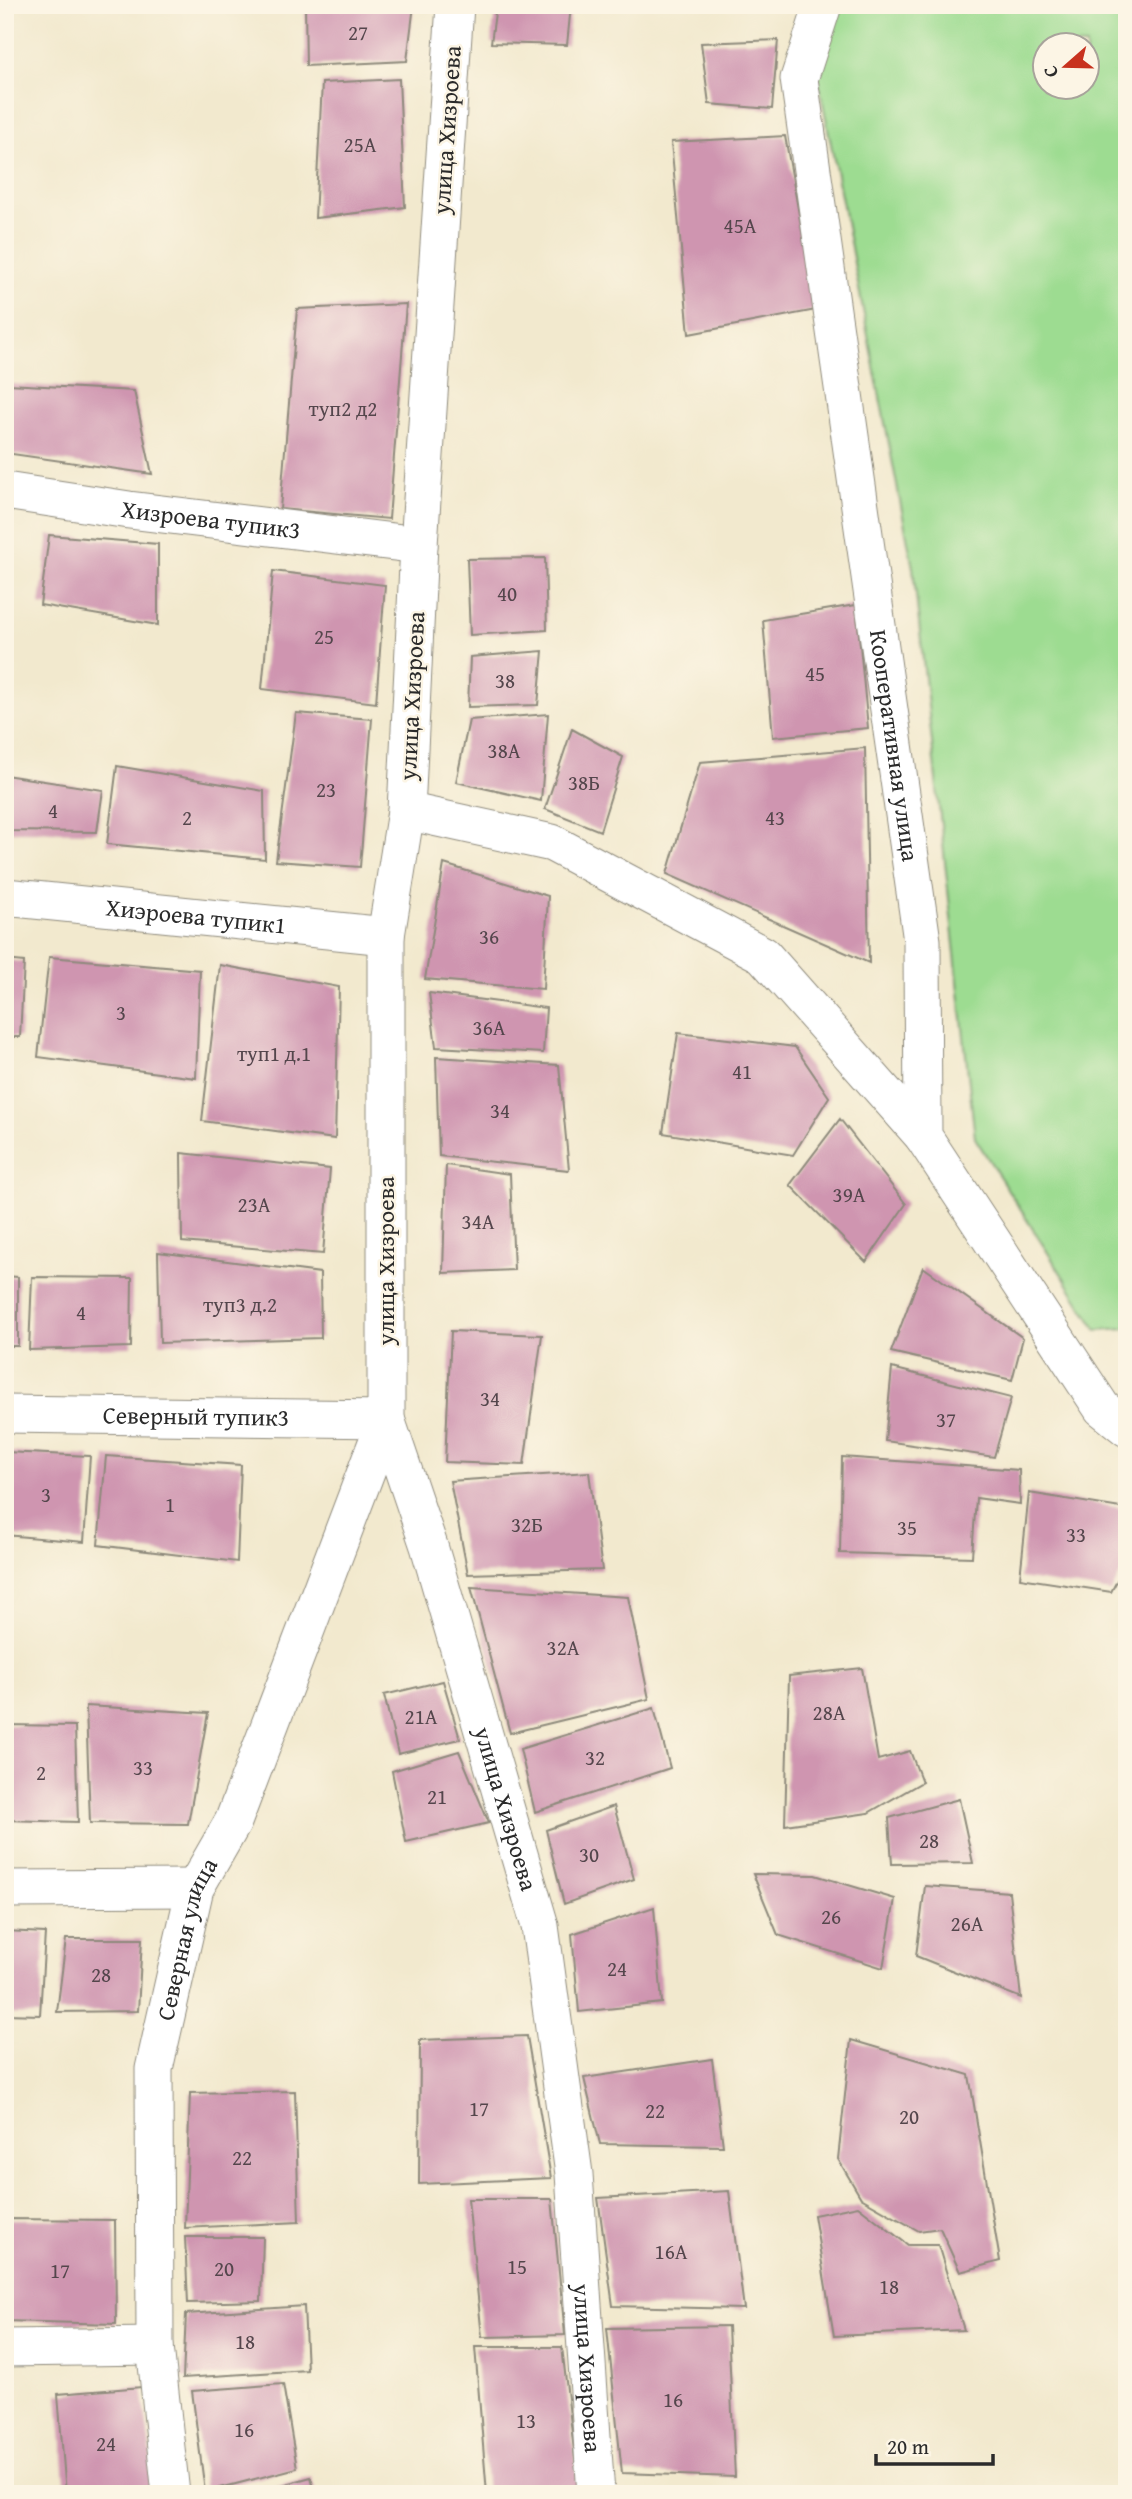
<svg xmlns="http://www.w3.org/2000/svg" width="1132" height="2499" font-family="'Gentium Book Plus',serif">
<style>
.green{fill:#9ddc91;stroke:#64845e;stroke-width:2;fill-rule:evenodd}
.building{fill:#cf95b0}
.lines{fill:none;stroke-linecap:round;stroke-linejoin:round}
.street-casing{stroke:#8e8a7c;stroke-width:39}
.street{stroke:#fff;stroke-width:37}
.labels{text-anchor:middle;stroke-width:5;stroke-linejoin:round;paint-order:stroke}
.number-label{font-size:21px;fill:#54464c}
.street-label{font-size:24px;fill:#2b2b2b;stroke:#fcf5e5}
</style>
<rect width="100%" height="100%" fill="#fcf5e5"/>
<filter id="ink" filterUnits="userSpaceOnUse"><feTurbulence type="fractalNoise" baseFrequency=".0143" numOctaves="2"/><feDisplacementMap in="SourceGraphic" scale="14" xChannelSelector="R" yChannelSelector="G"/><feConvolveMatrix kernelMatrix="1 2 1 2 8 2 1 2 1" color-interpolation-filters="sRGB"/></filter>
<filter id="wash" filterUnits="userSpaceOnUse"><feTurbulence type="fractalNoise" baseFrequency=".00686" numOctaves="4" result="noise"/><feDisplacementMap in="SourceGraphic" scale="28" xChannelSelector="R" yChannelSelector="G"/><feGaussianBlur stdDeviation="1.57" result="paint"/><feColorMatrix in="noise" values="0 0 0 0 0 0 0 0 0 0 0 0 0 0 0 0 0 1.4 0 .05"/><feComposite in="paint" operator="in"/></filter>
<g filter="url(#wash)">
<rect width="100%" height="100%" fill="#f2e9ce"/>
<!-- green -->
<path class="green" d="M832,5H1127V1328L1097,1330L975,1138L913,568L811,41ZM1044,46H1086V88H1044Z"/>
<g id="blocks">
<!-- building -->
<path class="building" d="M305,5H414L407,61L306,66Z
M496,5H571L567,45L491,43Z
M778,40L772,109L709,104L701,43Z
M399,79L405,207L315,218L322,83Z
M785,136L816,310L689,334L671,142Z
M406,304L389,519L280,509L297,309Z
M8,384L134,391L152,474L5,453Z
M49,535L158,544V625L40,605Z
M545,558L547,630L470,635L467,559Z
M273,571L385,585L376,703L262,689Z
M856,605L868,728L773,737L763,620Z
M543,651L538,705L468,707L470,657Z
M296,713L372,719L360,867L276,861Z
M548,714L541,801L456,782L469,720Z
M572,729L623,757L600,831L545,809Z
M865,748L869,963L667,874L700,762Z
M117,766L264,791L265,859L107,844Z
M5,775L103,790L97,832L5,831Z
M444,864L548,896L543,989L425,979Z
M49,957L200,970L196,1078L38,1057Z
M5,960L24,962L20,1037H5Z
M220,965L339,987L335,1139L202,1121Z
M429,993L546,1008L543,1053L436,1047Z
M678,1033L795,1047L829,1097L793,1155L663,1133Z
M436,1057L559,1065L569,1170L439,1156Z
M840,1119L906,1204L866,1262L790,1185Z
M181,1153L330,1169L323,1254L182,1242Z
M446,1165L510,1174L514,1270L443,1273Z
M158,1252L320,1273L321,1338L160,1343Z
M923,1267L1023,1338L1012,1380L891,1352Z
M5,1276L18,1277V1346H5Z
M32,1277L132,1278L131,1347L29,1350Z
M451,1331L542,1335L524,1465L445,1462Z
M892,1368L1011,1398L994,1457L885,1441Z
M5,1452L90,1456L84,1542L5,1535Z
M106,1456L241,1465L237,1562L98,1545Z
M842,1457L1019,1470L1020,1504L976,1498L972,1557L840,1553Z
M589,1472L602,1570L468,1574L450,1481Z
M1029,1493L1127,1509V1562L1111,1592L1020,1578Z
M471,1587L628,1597L649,1699L510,1733Z
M862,1668L878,1760L910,1751L922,1782L868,1813L785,1825L789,1676Z
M443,1681L460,1739L398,1754L384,1695Z
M86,1706L208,1713L188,1824L90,1823Z
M654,1708L670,1768L535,1812L520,1749Z
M5,1725L75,1726L78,1822L5,1820Z
M459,1751L489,1823L406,1842L392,1771Z
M959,1799L973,1863L892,1864L889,1818Z
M614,1806L634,1879L564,1904L546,1830Z
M753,1874L815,1875L895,1899L883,1968L778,1935Z
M925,1886L1009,1892L1021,1998L916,1956Z
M654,1907L662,2003L579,2012L572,1934Z
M5,1931L45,1933L40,2015L5,2014Z
M66,1939H142L138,2011L57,2012Z
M527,2036L551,2178L419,2184L420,2040Z
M851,2040L969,2075L1000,2261L960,2272L940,2228L919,2231L861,2198L838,2159Z
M712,2059L723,2146L600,2144L584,2078Z
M295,2091L299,2222L185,2228L190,2093Z
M729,2191L744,2309L613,2306L598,2198Z
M468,2199H552L565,2335L482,2337Z
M858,2206L908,2245H938L964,2330L834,2336L814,2215Z
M5,2219L115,2220L116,2324L5,2321Z
M185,2237H263L261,2301L188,2303Z
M304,2306L307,2370L183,2378L186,2314Z
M728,2326L735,2477L622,2473L607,2328Z
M475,2347H562L579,2494H487Z
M283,2384L297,2468L205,2492L192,2391Z
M142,2387L156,2494H66L58,2394Z
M311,2477L316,2494H255L254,2493Z"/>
</g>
</g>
<g filter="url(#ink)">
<use href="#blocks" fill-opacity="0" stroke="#8e8a7c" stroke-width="2"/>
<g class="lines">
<!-- street casing -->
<g class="street-casing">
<g id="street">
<path id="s1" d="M455,5L419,545L406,811L386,936V1419L429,1546L540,1926L574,2174L596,2494"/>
<path id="s2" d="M823,5L799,79L922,941L923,1136L1102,1408L1127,1428"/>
<path id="s3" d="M5,491L129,510L419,545"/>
<path d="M406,811L552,843L763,955L923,1136"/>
<path id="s4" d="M5,897L386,936"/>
<path id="s5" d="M5,1414L386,1419"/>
<path d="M5,1889L195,1888"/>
<path d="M5,2348L155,2346"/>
<path id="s6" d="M171,2494L155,2346L154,2069L195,1888L233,1822L386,1419"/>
</g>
</g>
<!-- street -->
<use href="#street" class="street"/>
</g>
</g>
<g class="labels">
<!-- number labels -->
<g class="number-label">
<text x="358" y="40">27</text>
<text x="360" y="152">25А</text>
<text x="740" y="233">45А</text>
<text x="343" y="416">туп2 д2</text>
<text x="507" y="601">40</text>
<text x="324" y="644">25</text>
<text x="815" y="681">45</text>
<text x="505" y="688">38</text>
<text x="504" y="758">38А</text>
<text x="584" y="790">38Б</text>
<text x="326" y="797">23</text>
<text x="53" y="818">4</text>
<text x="187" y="825">2</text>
<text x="775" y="825">43</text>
<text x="489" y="944">36</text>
<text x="121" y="1020">3</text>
<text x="489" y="1035">36А</text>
<text x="274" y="1061">туп1 д.1</text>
<text x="742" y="1079">41</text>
<text x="500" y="1118">34</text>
<text x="849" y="1202">39А</text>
<text x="254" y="1212">23А</text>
<text x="478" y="1229">34А</text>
<text x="240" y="1312">туп3 д.2</text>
<text x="81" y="1320">4</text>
<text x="490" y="1406">34</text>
<text x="946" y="1427">37</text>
<text x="46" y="1502">3</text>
<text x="170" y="1512">1</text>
<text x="527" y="1532">32Б</text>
<text x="907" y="1535">35</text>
<text x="1076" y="1542">33</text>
<text x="563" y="1655">32А</text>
<text x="829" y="1720">28А</text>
<text x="421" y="1724">21А</text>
<text x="595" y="1765">32</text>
<text x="143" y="1775">33</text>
<text x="41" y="1780">2</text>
<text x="437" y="1804">21</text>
<text x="929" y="1848">28</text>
<text x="589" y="1862">30</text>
<text x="831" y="1924">26</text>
<text x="967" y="1931">26А</text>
<text x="617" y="1976">24</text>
<text x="101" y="1982">28</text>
<text x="479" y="2116">17</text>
<text x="655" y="2118">22</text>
<text x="909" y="2124">20</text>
<text x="242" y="2165">22</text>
<text x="671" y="2259">16А</text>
<text x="517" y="2274">15</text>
<text x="224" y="2276">20</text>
<text x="60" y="2278">17</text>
<text x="889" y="2294">18</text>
<text x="245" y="2349">18</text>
<text x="673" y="2407">16</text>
<text x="526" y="2428">13</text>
<text x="244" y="2437">16</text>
<text x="106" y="2451">24</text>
</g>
<!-- street labels -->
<g class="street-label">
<text transform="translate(447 130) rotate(-86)" y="8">улица Хизроева</text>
<text dy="8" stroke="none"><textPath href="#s3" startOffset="208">Хизроева тупик3</textPath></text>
<text transform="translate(412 696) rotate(-87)" y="8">улица Хизроева</text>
<text dy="8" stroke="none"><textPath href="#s2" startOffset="751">Кооперативная улица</textPath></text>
<text dy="8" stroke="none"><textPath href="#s4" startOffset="192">Хиэроева тупик1</textPath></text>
<text transform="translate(386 1261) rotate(-90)" y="8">улица Хизроева</text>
<text dy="8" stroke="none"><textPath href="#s5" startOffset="191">Северный тупик3</textPath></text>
<text dy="8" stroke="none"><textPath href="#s1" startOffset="1825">улица Хизроева</textPath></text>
<text dy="8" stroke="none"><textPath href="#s6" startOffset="560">Северная улица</textPath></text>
<text dy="8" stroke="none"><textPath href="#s1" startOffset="2392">улица Хизроева</textPath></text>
</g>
</g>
<!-- margin -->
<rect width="1132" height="2499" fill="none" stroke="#fcf5e5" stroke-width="28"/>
<!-- north arrow -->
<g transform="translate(1066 66) rotate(250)"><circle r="33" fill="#fcf5e5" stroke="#a8a49b" stroke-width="2"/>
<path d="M0-5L12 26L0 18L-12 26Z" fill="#c8321e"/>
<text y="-10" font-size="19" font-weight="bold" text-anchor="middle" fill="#2b2b2b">С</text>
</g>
<!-- scale -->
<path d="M876 2454v10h117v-10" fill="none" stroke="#2b2b2b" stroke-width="3.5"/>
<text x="887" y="2454" font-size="21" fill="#2b2b2b" stroke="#fcf5e5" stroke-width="5" paint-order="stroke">20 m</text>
</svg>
